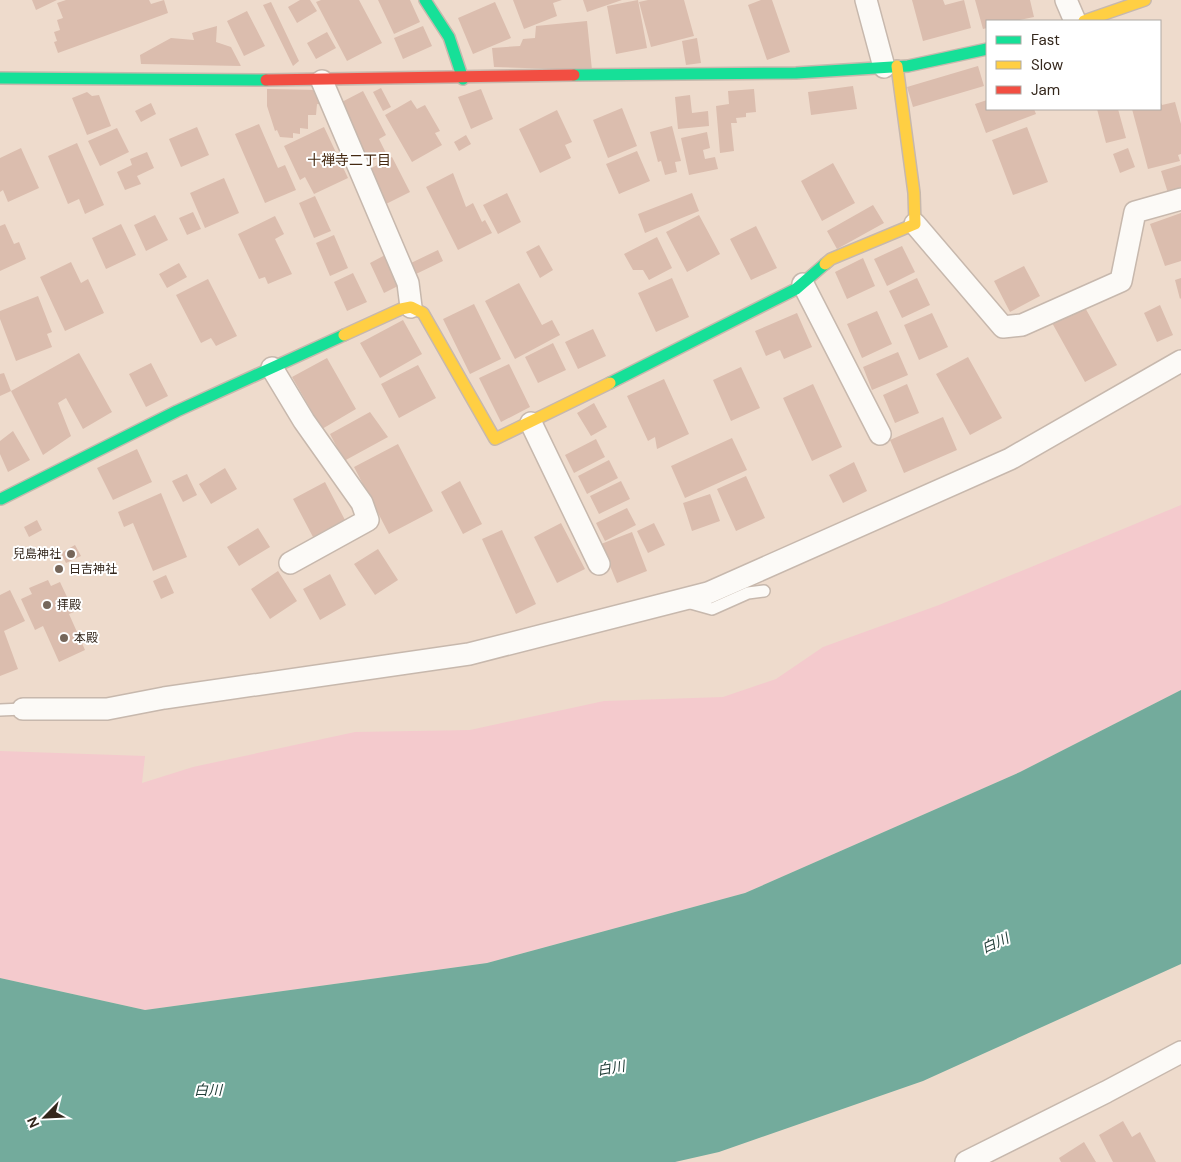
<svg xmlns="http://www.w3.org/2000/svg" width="1181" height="1162" font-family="'DM Sans','Noto Sans JP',sans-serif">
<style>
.green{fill:#f4cacd}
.water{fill:#73ab9c}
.building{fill:#dbbdae}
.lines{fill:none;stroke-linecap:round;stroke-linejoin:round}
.lane-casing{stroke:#c7b8ad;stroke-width:14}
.street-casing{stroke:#c7b8ad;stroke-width:24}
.fast-casing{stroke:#c7b8ad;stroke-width:14}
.slow-casing{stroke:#c7b8ad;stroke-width:14}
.jam-casing{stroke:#c7b8ad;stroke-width:14}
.lane{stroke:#fcfaf7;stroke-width:11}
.street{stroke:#fcfaf7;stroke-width:21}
.fast{stroke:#16e098;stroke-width:11}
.slow{stroke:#ffcf43;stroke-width:11}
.jam{stroke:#f24e42;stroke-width:11}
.poi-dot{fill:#75665a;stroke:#fff;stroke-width:2}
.labels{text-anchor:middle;stroke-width:4;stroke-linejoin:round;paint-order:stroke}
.poi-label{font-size:12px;fill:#34271c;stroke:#fff;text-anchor:start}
.neighbourhood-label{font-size:14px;fill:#452911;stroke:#fff}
.water-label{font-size:14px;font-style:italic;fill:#223e38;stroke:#fff}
</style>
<rect width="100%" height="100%" fill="#eedbcc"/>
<!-- green -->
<path class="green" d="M1181,505V690L1020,772L745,893L487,963L145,1010L0,978V751L145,756L142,783L193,767L355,732L470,730L604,701L723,697L776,679L823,647L939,605Z"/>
<!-- water -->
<path class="water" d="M1181,690V964L923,1081L719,1152L675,1162H0V978L145,1010L487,963L745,893L1020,772Z"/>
<!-- building -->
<path class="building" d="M32,0H57L36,10Z
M66,0H149L151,4L164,0L168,13L58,53L54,42L57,41L54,32L60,30L57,20L63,18L57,3Z
M300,0H310L317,11L297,23L288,7Z
M321,0H359L382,43L347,61L316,2Z
M378,0H410L420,22L394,34Z
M513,0H562L553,3L557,16L524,29Z
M583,0H622L587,12Z
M638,0L647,48L616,54L607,6Z
M648,0H684L694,36L651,47L639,2Z
M761,0H772L790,52L767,60L748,5Z
M912,0H943L945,5L964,0L971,28L923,41Z
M975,0H1030L1034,17L1015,21H987V28L983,29Z
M271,2L299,61L293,66L263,5Z
M495,2L511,38L473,54L458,18Z
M247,11L265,46L244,56L227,21Z
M587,21L592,70L494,67L492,48L520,46L523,39L535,38L536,26Z
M217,26L216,42L231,47L241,66L141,64L140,55L171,38L194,40L192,33Z
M423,26L432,46L403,59L394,38Z
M327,32L336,48L316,59L307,43Z
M697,38L701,63L686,65L682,41Z
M978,66L984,86L913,107L907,87Z
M853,86L857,109L811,115L808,92Z
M381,88L391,107L383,111L373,92Z
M267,89L320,90L326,105L317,104L316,115H308V129L300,128V134L293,133V138L280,137L277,130L275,131L267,106Z
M481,89L493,119L471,129L458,97Z
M754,89L756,112L746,113V117L736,118L737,123H731L734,151L720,153L716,106L729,104L728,91Z
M363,91L386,135L379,139L386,153L368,163L338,104Z
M87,92L92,96L99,95L111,126L87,135L72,98Z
M690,95L692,113L708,111L709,126L678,129L675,97Z
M411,100L417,109L425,105L440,131L435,133L442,145L412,162L385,115Z
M987,100V109H1034L1036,114L986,133L975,104Z
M1160,101L1162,105L1175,102L1181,124V154L1178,155L1180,161L1148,169L1132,109H1160Z
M151,103L156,114L141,122L135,111Z
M622,108L637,146L608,158L593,120Z
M1097,109H1118L1126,138L1106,143Z
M557,110L572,142L565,145L571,158L540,173L519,129Z
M259,124L278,168L285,165L296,190L265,203L235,134Z
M672,126L681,161L675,162L677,172L665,175L661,161L658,162L650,132Z
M197,127L209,155L181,167L169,139Z
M324,127L348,178L314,194L305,177L300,180L284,146Z
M1027,127L1048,182L1013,195L992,140Z
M117,128L129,152L100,166L88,141Z
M707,132L710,148L703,150L705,159L715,157L718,169L689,175L681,138Z
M466,135L471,144L459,151L454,142Z
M77,143L104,205L85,214L79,199L68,204L48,156Z
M21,148L39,188L8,202L3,190L0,192V158Z
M1128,148L1135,167L1120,173L1113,154Z
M637,151L650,181L619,194L606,164Z
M147,152L154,168L137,176L141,184L125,190L117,172L132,165L130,159Z
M392,157L410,192L384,205L366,171Z
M833,163L855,203L822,221L801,181Z
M1181,165V189L1168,193L1161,171Z
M453,173L466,207L473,203L482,222L485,220L492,233L458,250L426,187Z
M224,178L239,213L205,228L190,193Z
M507,193L521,222L498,234L483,205Z
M692,193L699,211L645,233L638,214Z
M315,196L331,231L314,238L299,203Z
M873,205L884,223L837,249L827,231Z
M193,212L201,229L187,235L179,218Z
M1181,213V261L1165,266L1150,224Z
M155,215L168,240L146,251L134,225Z
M699,215L720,254L687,272L666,232Z
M275,216L284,234L275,239L292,274L268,284L265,277L259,279L238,234Z
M5,224L14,244L19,242L26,259L0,271V226Z
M121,224L136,255L106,269L92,238Z
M756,226L777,268L751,280L730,239Z
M334,235L348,268L330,276L316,243Z
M657,237L672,268L649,280L643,270H633L624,254Z
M539,245L553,270L540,278L526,252Z
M902,246L915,272L887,286L874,259Z
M438,250L443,261L416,274L411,263Z
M387,254L402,284L384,293L370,263Z
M863,258L875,286L847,299L835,272Z
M71,262L81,283L88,279L104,313L65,331L40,277Z
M179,263L187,277L167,288L159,274Z
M1024,266L1040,296L1010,312L994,281Z
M353,273L367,302L347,311L334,282Z
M672,278L689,317L656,332L638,293Z
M917,278L930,305L902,318L889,291Z
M1181,278V298L1180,299L1175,280Z
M208,279L237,336L216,346L211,338L201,343L176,295Z
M519,283L542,325L552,320L560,335L515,359L485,301Z
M38,296L52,332L47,334L52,347L16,361L0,319V311Z
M474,304L501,359L470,374L443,319Z
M1083,304L1117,365L1085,382L1051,321Z
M1160,305L1173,335L1157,342L1144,313Z
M877,311L892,344L862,358L847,324Z
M797,313L812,347L784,359L780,350L766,356L755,331Z
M932,313L948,347L919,360L904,325Z
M403,320L422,354L380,378L360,343Z
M593,329L606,356L578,369L565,342Z
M553,343L566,370L538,383L525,357Z
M898,352L908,375L872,390L863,367Z
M79,353L112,412L83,429L66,398L58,403L71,436L43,455L11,391Z
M968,357L1002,418L970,435L936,374Z
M327,358L356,409L322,429L292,377Z
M151,363L168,396L146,407L129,374Z
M509,364L530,407L501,422L479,378Z
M418,365L436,398L399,418L381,384Z
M741,367L760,408L731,421L713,380Z
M4,373L11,391L0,396V374Z
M664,379L689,434L657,449L655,437L648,441L627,396Z
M813,384L842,447L812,461L783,398Z
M907,384L919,413L895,423L883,395Z
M594,403L607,427L591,436L577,413Z
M370,412L388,437L344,461L330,434Z
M943,417L957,450L904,473L890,440Z
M13,431L30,460L8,472L0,454V441Z
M732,438L747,470L685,498L671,466Z
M596,439L605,457L574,473L565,455Z
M398,444L433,511L389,534L354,467Z
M137,449L152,482L113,500L97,468Z
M609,460L618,478L587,494L578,476Z
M854,462L867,491L843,503L829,475Z
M225,468L237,489L211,504L199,484Z
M187,474L197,495L183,502L172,481Z
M746,476L765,518L736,531L717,489Z
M460,481L482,524L463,534L441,492Z
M621,481L630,499L599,514L590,496Z
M325,482L345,520L313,537L293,499Z
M161,493L187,557L153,571L133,523L124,527L118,512Z
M710,494L720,521L692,531L683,503Z
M627,508L636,525L605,541L596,523Z
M37,520L42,530L29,537L24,527Z
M561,523L585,569L557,583L534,537Z
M654,523L665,545L648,553L637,531Z
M258,528L270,547L239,566L227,547Z
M502,530L536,604L516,614L482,539Z
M632,532L647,571L617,583L601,544Z
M75,545L81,556L66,563L61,553Z
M378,549L398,580L375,595L354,564Z
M278,571L297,601L270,619L251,589Z
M330,574L346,605L320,620L303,589Z
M166,575L174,593L161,599L153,581Z
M48,580L51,586L60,582L74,612L69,614L85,650L59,662L43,626L35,630L21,599L32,594L29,588Z
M10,590L25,621L4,631L18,669L0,676V595Z
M1123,1121L1132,1137L1140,1132L1156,1162H1113L1099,1135Z
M1084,1142L1096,1162H1061L1059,1158Z"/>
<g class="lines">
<!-- lane casing -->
<g class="lane-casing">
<path id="lane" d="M687,602L712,609L748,593L764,591
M0,710L23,709"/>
</g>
<!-- street casing -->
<g class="street-casing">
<path id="street" d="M866,0L884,67
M1066,0L1075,21
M322,81L408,283L411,307
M915,224L1003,327L1022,325L1121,281L1135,212L1181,199
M803,284L880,434
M272,368L304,421L362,503L368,520L290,563
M531,423L599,564
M23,709H107L164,698L469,654L708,593L1010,459L1181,361
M966,1162L1106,1092L1181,1052"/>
</g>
<!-- fast casing -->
<g class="fast-casing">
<path id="fast" d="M425,0L449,37L463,79
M574,75L796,73L908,66L987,49
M0,78L266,80
M610,383L796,289L825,264
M1,499L177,411L344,335"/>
</g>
<!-- slow casing -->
<g class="slow-casing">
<path id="slow" d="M1084,21L1145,0
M825,264L831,259L915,224L914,193L897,66
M344,335L401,309L411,307L423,313L495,439L610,383"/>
</g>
<!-- jam casing -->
<g class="jam-casing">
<path id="jam" d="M266,80L574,75"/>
</g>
<!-- lane -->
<use href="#lane" class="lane"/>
<!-- street -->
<use href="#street" class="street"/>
<!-- fast -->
<use href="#fast" class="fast"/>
<!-- slow -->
<use href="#slow" class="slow"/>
<!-- jam -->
<use href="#jam" class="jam"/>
</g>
<!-- markers -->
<g class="poi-dot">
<circle cx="71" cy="554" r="5"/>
<circle cx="59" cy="569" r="5"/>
<circle cx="47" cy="605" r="5"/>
<circle cx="64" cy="638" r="5"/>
</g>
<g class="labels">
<!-- poi labels -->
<g class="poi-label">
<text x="61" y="558" text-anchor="end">兒島神社</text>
<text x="69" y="573">日吉神社</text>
<text x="57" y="609">拝殿</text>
<text x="74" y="642">本殿</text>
</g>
<!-- neighbourhood labels -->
<g class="neighbourhood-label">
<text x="349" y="165">十禅寺二丁目</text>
</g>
<!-- water labels -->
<g class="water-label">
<text transform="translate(995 943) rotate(-24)" y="5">白川</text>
<text transform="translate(611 1068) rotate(-10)" y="5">白川</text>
<text x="208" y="1095">白川</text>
</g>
</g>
<!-- legend -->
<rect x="986" y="20" width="175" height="90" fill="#ffffff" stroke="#aea9a4"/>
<rect x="996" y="36" width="25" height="8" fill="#16e098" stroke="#aea9a4"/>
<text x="1031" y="45" font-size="15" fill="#34271c">Fast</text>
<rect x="996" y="61" width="25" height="8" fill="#ffcf43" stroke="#aea9a4"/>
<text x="1031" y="70" font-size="15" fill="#34271c">Slow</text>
<rect x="996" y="86" width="25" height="8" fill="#f24e42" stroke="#aea9a4"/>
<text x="1031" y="95" font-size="15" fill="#34271c">Jam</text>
<!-- north arrow -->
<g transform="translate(45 1117) rotate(246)" stroke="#ffffff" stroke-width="4" paint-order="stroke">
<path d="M0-4L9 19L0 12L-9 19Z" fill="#34271c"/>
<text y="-8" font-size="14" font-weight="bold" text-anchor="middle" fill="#34271c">N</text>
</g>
</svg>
